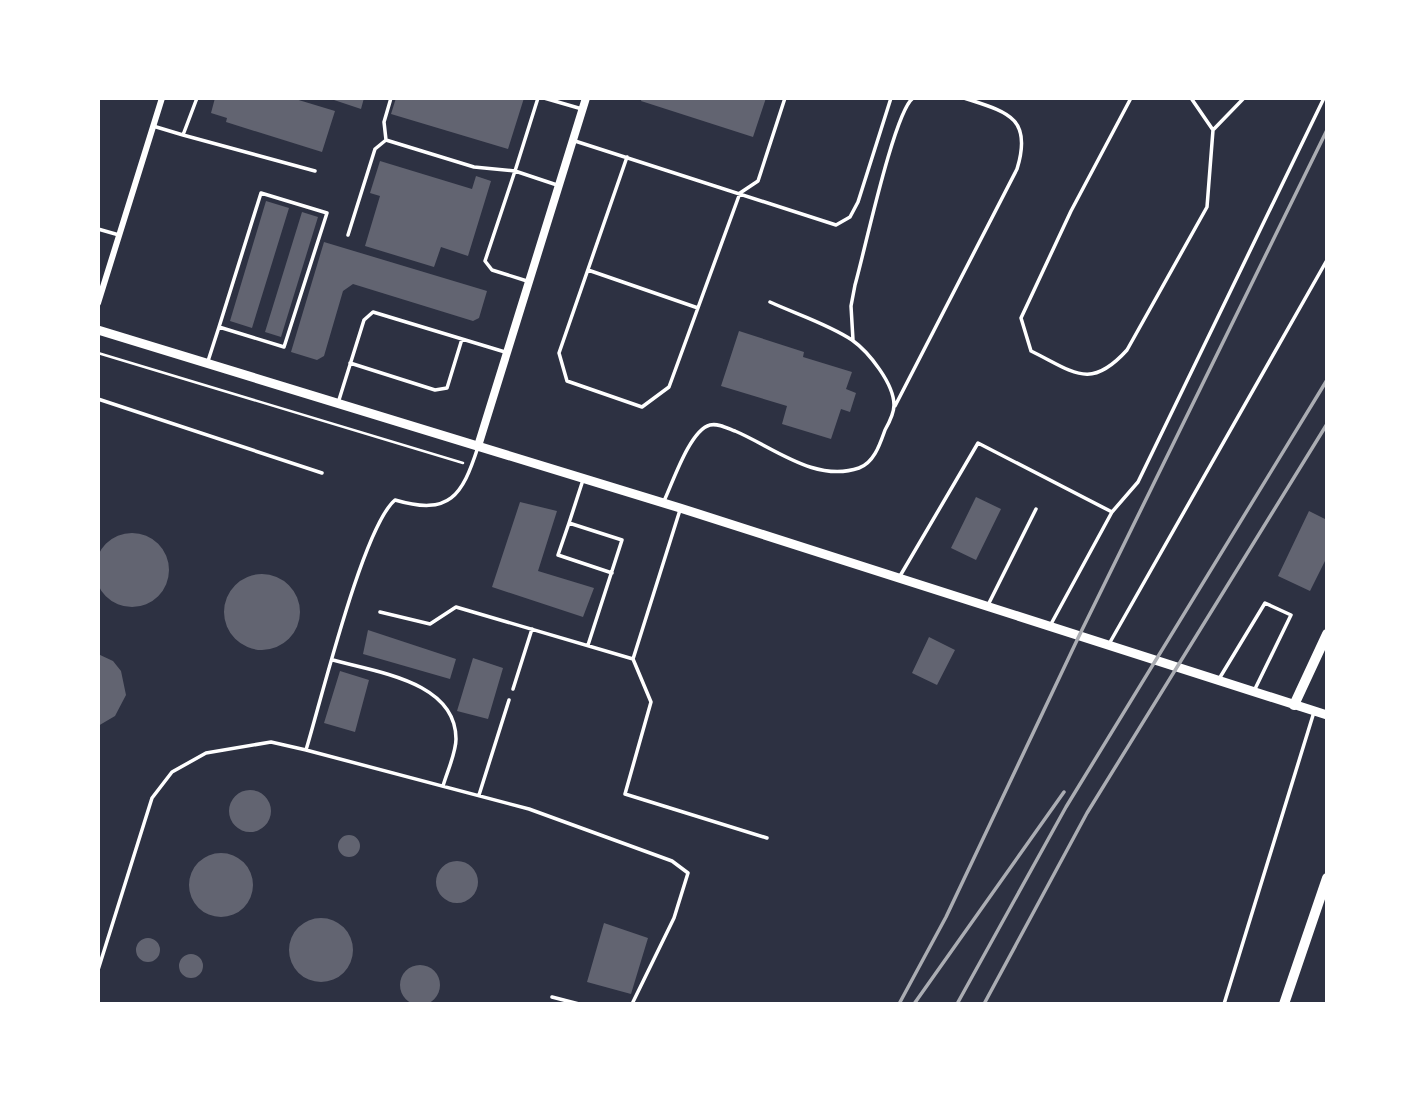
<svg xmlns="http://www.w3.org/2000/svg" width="1425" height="1102" font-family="'Source Sans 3',sans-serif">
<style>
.building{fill:#626471}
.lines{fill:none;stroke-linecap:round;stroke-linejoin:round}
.path{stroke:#fff;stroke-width:2.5}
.service{stroke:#fff;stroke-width:3.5}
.minor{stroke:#fff;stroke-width:6}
.tertiary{stroke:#fff;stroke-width:8}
.secondary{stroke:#fff;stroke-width:9}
.motorway{stroke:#fff;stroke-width:10}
.rail{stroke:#abadb3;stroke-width:3.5}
</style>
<rect width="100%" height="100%" fill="#2d3142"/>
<!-- building -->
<path class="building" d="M215,98H292L335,111L322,152L226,122L227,118L211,113Z
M328,98H364L361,109Z
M396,98H524L508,149L391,114Z
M642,98H766L753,137L641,101Z
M380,161L472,189L476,176L491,181L468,256L441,247L434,267L365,246L380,196L370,193Z
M266,201L289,208L252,328L230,321Z
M302,212L318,217L281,337L265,332Z
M324,242L487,291L479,318L473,321L353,284L343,291L324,356L317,360L291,352Z
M739,331L804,352L803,357L852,372L846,389L856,393L850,412L841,409L831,439L782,424L787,406L721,386Z
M976,497L1001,509L976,560L951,548Z
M520,502L557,511L538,571L594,588L583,617L492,587Z
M1309,511L1327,520V557L1310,591L1278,576Z
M95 570a37 37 0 1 1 74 0a37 37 0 1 1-74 0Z
M224 612a38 38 0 1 1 76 0a38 38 0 1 1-76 0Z
M368,630L456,659L450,679L363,654Z
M929,637L955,650L937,685L912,673Z
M98,654L113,661L121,671L126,695L115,716L98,726Z
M473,658L503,668L488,719L457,711Z
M340,671L369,680L355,732L324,723Z
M229 811a21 21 0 1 1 42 0a21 21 0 1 1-42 0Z
M338 846a11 11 0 1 1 22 0a11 11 0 1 1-22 0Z
M189 885a32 32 0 1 1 64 0a32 32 0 1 1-64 0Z
M436 882a21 21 0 1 1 42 0a21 21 0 1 1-42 0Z
M289 950a32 32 0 1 1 64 0a32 32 0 1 1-64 0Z
M604,923L648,938L631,994L587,982Z
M136 950a12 12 0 1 1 24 0a12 12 0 1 1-24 0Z
M179 966a12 12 0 1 1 24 0a12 12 0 1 1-24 0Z
M400 985a20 20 0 1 1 40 0a20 20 0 1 1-40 0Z"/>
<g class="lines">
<!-- path -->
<path class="path" d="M98,353L463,463"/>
<!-- service -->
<path class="service" d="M391,98L384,122L386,140L474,167L515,171L538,98
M544,98L582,109
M1131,98L1071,211L1021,318L1031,351C1074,372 1090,391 1127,350L1207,207L1213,130L1244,98
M1191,98L1213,130
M153,126L183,135L197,98
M183,135L315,171
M575,141L836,225L850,217L858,202L891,98
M627,157L559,353L567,381L642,407L669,387L740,193L758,181L785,98
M98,229L119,235
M348,235L375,149L386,140
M588,270L698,308
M527,281L492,270L485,261L515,171L557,185
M853,340L851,306L855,285C864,254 894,112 913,98
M208,361L219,327L284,347L327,213L261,193L219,327
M350,363L435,390L447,388L462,339
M98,399L322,473
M338,403L364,320L373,312L505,352
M895,406L1017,169C1033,117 1007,112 964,98
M583,480L569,523L622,540L588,645
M664,501C673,482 690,430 710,425C718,423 727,428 735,431C773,447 815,483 859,468C874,463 880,444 885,430C889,423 894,413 894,405C894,384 869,352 852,340C828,324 796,314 770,302
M1112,512L1138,482L1324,98
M569,523L558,555L612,573
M900,576L978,443L1112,512L1051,624
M988,605L1036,509
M380,612L430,624L456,607L633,659L680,510
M1109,644L1327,260
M633,659L651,702L625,794L767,838
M333,660C375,672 456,681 456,739C456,753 447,772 443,786
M1219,679L1265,603L1291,615L1254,691
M513,689L532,629
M306,750C321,701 363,527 395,500C450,516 462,496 478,447
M479,795L509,700
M98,970L152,798L172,772L206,753L271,742L306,750L529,809L672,861L688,873L674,918L632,1004
M552,997L579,1004
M1224,1004L1314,712"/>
<!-- minor -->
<path class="minor" d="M98,303L162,98"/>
<!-- tertiary -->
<path class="tertiary" d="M478,446L586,98"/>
<!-- secondary -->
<path class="secondary" d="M98,330L680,508L1327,715"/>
<!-- motorway -->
<path class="motorway" d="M1294,705L1327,634
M1284,1004L1327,878"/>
<!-- rail -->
<path class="rail" d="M899,1004L946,917L1079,636L1327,130
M914,1004L1064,792
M957,1004L1066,807L1327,380
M984,1004L1087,813L1327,424"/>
</g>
<!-- border -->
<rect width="1425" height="1102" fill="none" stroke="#ffffff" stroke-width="200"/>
</svg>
